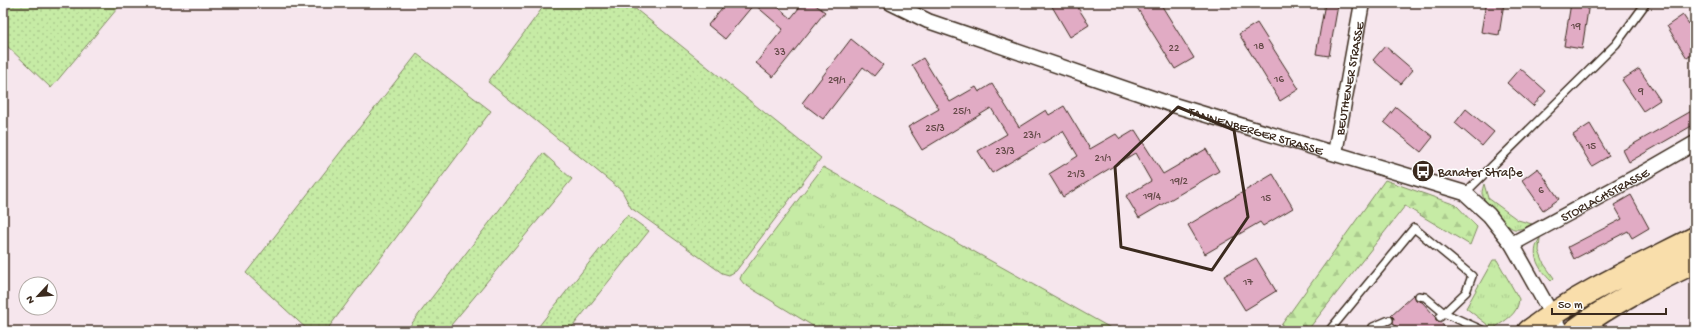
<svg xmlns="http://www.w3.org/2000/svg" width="1698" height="334" font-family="'Gochi Hand',sans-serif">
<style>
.grass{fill:url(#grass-tufts);stroke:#808a62}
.forest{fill:url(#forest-firs);stroke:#808a62}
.garden{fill:url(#garden-dots);stroke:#808a62}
.building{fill:#e1abc4;stroke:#3b2a1e}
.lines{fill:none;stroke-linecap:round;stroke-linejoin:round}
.lane-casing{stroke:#3b2a1e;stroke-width:10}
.street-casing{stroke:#3b2a1e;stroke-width:17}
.primary-casing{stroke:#3b2a1e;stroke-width:25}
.lane{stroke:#fff;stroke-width:7}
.street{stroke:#fff;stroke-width:14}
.primary{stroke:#f9deab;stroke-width:22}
.marked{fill:none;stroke:#3b2a1e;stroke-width:3;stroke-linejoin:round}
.labels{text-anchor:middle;stroke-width:3;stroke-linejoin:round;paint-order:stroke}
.number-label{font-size:11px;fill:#644a48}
.street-label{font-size:13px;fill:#3b2a1e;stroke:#fff}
.poi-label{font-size:13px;fill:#3b2a1e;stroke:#fff;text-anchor:start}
</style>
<defs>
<pattern id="grass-tufts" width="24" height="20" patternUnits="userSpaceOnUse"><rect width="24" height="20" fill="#c6eba5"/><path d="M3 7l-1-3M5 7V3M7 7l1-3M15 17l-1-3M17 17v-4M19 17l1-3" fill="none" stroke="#abca8e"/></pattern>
<pattern id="forest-firs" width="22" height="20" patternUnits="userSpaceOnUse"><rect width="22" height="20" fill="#c6eba5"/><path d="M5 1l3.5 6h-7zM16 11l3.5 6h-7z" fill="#abca8e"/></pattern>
<pattern id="garden-dots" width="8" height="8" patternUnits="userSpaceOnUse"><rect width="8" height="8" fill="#c6eba5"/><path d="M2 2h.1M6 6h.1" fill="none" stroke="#abca8e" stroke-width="1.8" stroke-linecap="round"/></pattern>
</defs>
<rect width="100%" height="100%" fill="#f6e6ed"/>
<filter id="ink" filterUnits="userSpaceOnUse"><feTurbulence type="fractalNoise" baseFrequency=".025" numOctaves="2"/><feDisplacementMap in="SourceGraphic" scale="8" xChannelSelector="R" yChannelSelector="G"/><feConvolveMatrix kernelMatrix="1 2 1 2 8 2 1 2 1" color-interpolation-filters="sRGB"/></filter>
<g filter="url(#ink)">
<!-- grass -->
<path class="grass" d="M823,167L1116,331H821L744,284L740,279L742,274Z
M1484,184L1488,198L1518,220L1532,224C1526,227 1521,230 1514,229C1506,227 1484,202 1482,194C1482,190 1483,187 1484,184Z
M1540,238L1539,251L1544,264L1554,278L1551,281C1539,269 1529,255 1540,238Z
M1493,260H1497L1519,299C1518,315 1505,320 1493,329L1466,308Z"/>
<!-- forest -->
<path class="forest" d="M1385,180L1456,205L1477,227L1470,245L1405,206L1307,331H1277Z"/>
<!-- garden -->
<path class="garden" d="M3,3H122L51,88L3,42Z
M546,3H628L821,158L736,271L729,275L722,273L631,208L622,191L488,82Z
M417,54L491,111L326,331H309L246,273Z
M543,153L572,179L446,331H406Z
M627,215L649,231L569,331H535Z"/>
<!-- building -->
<path class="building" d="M726,3H773L791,18L803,3H813L825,12L773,77L756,63L783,29L754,4L725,39L708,25Z
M1050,3H1075L1089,25L1070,37Z
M1134,3H1160L1194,58L1175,69Z
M1325,3L1338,5L1329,56L1316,54Z
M1486,3H1504L1499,35L1481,32Z
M1571,3H1589L1582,49L1564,46Z
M1683,15L1695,33V53L1687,58L1667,26Z
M1257,23L1299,89L1280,101L1239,34Z
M851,39L883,65L874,76L863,67L823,119L802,103Z
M1385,46L1413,70L1401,84L1373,60Z
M923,58L950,102L976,87L979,92L992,84L1019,127L1046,110L1049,115L1064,106L1090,149L1116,134L1120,139L1135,130L1163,174L1206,149L1219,171L1139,218L1126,196L1151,181L1135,153L1063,197L1049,174L1078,156L1063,131L992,173L978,151L1007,134L991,108L922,150L908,127L939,109L912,65Z
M1520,68L1546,91L1533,106L1507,83Z
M1639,69L1660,100L1643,111L1622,80Z
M1396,107L1433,137L1421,152L1384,122Z
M1466,109L1494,132L1482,146L1455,123Z
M1695,109V124L1629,162L1623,150Z
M1590,124L1609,156L1592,166L1573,135Z
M1538,168L1559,199L1543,210L1522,180Z
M1273,174L1293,208L1263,226L1260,222L1205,254L1188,225Z
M1631,195L1649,228L1632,238L1628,231L1574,259L1568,247L1622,219L1614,205Z
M1256,258L1276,291L1245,310L1224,276Z
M1414,294L1416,300L1422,302L1435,316L1436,320L1440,322L1448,331H1400L1393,323L1394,318L1391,315Z"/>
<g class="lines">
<!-- lane casing -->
<g class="lane-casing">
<path id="lane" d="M1465,193L1616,44L1646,3
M1440,317L1444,313L1484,331
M1329,331L1414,228L1472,276L1466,292L1444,313L1425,297L1419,296
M1370,331L1373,327L1389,320"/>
</g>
<!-- street casing -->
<g class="street-casing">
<g id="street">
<path id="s1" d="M891,3L928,21L1167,103L1465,193L1489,215L1512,244L1561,331"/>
<path id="s2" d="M1335,153L1362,3"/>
<path id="s3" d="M1512,244L1643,173L1695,143"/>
</g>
</g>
<!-- primary casing -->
<g class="primary-casing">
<path id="primary" d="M1529,331C1580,293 1638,267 1695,238
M1574,331C1612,303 1653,282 1695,262"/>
</g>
<!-- lane -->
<use href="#lane" class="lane"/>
<!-- street -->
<use href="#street" class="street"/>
<!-- primary -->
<use href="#primary" class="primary"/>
</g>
</g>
<!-- marked area -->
<path class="marked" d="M1178,107L1234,130L1248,217L1212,270L1121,247L1115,167Z"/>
<!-- icons -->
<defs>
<g id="bus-disc" transform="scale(1.15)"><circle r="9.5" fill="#3b2a1e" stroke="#fff"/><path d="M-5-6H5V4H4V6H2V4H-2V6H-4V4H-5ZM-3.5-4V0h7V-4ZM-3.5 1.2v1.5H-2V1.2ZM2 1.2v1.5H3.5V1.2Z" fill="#fff"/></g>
</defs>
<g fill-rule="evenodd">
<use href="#bus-disc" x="1423" y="171"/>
</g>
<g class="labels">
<!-- number labels -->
<g class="number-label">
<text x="1576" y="29">19</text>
<text x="1259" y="49">18</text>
<text x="1174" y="51">22</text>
<text x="780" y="55">33</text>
<text x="1279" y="82">16</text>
<text x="837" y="83">29/1</text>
<text x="1641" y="94">9</text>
<text x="962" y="114">25/1</text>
<text x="935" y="131">25/3</text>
<text x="1032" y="138">23/1</text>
<text x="1591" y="149">15</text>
<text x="1005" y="154">23/3</text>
<text x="1103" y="161">21/1</text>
<text x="1076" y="177">21/3</text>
<text x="1179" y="184">19/2</text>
<text x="1541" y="193">6</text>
<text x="1152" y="199">19/4</text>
<text x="1266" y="201">15</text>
<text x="1248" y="285">17</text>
</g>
<!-- street labels -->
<g class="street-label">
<text dy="5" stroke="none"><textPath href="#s2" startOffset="76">BEUTHENER STRASSE</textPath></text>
<text dy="5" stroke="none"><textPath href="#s1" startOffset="387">TANNENBERGER STRASSE</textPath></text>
<text dy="5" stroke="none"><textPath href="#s3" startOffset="105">STORLACHSTRASSE</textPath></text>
</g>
<!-- poi labels -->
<g class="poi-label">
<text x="1438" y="176">Banater Straße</text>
</g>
</g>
<!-- margin -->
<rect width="1698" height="334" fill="none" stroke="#fff" stroke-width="16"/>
<rect x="8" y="8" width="1682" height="318" fill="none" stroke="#3b2a1e" stroke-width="1.5" filter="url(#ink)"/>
<!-- north arrow -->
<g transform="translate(38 296) rotate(244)"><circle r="19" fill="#ffffff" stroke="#b1aaa5"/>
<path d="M0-3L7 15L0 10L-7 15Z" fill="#3b2a1e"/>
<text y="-6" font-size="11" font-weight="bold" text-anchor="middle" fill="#3b2a1e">N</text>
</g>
<!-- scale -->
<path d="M1552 308v6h114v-6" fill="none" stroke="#3b2a1e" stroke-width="2"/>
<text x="1558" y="308" font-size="12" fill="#3b2a1e" stroke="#ffffff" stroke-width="3" paint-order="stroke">50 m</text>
</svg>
